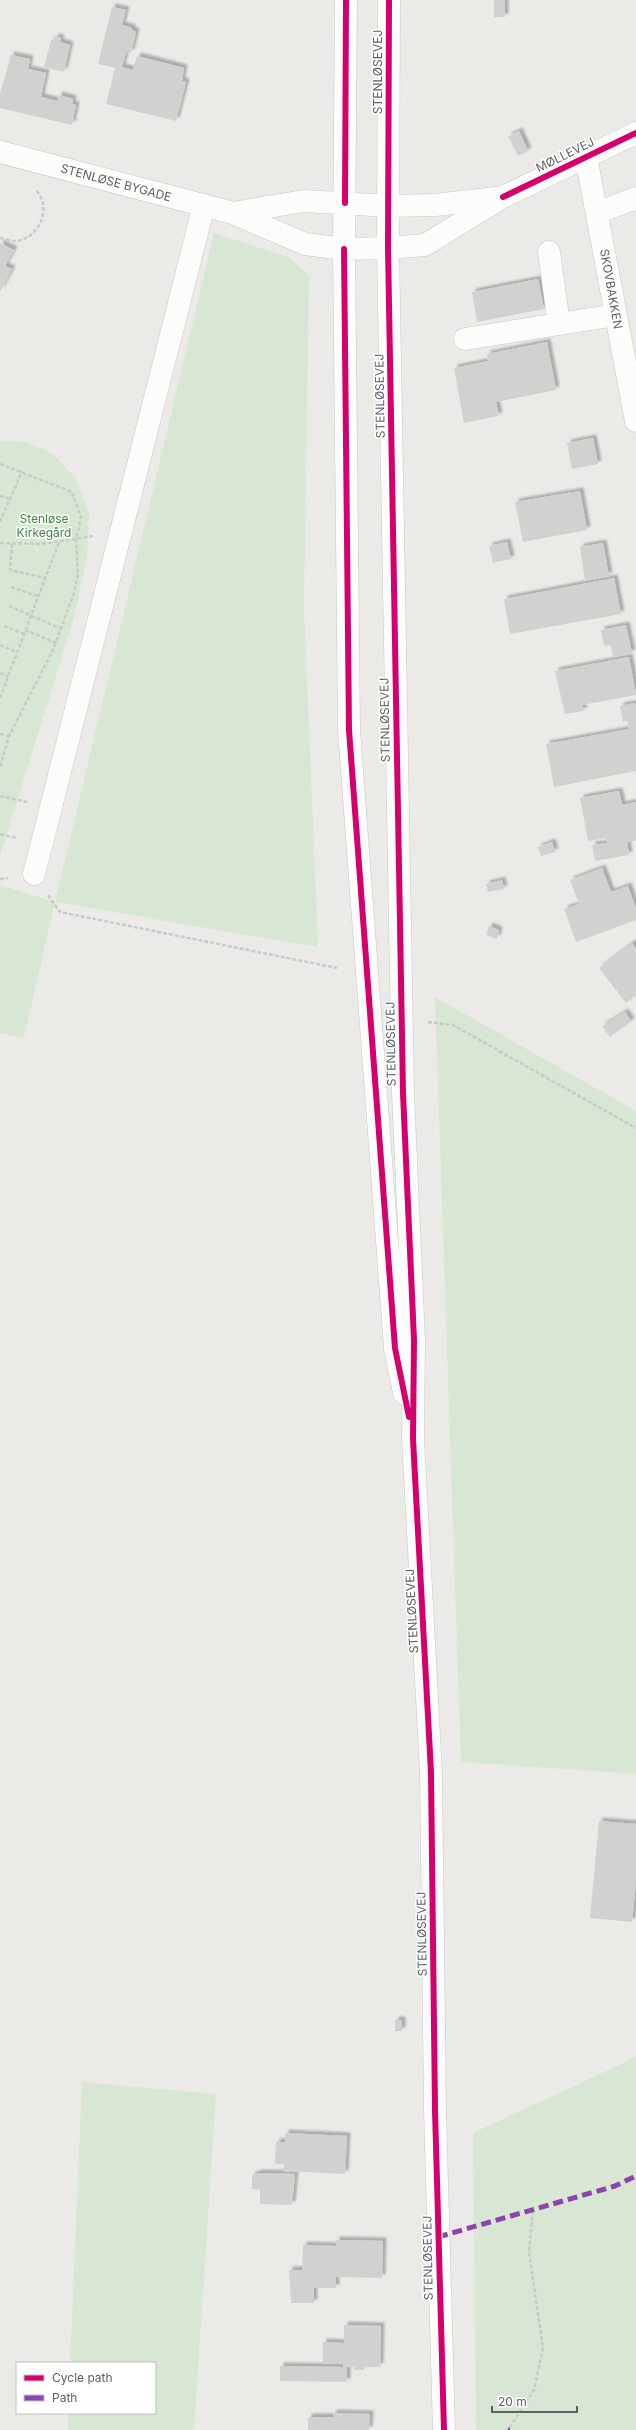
<svg xmlns="http://www.w3.org/2000/svg" width="636" height="2430" font-family="Inter,sans-serif">
<style>
.green{fill:#d8e7d3}
.building{fill:#d3d1d0;filter:url(#shadow)}
.lines{fill:none;stroke-linecap:round;stroke-linejoin:round}
.minor-casing{stroke:#c8c8c7;stroke-width:23}
.path{stroke:#c7cbc9;stroke-width:2.5;stroke-dasharray:4 2;stroke-linecap:butt}
.minor{stroke:#fcfcfb;stroke-width:22}
.quiet{stroke:#8e44ad;stroke-width:5;stroke-dasharray:10 5;stroke-linecap:butt}
.cycleway-casing{stroke:#fff;stroke-width:8}
.cycleway{stroke:#d6006c;stroke-width:6}
.labels{text-anchor:middle;stroke-width:3;stroke-linejoin:round;paint-order:stroke}
.street-label{font-size:12px;fill:#5d6164;stroke:#fff}
.park-label{font-size:12px;fill:#41853c;stroke:#fff}
</style>
<defs>
<filter id="shadow"><feDropShadow dx="3.5" dy="-3.5" stdDeviation="1" flood-color="#0004"/></filter>
</defs>
<rect width="100%" height="100%" fill="#eceae7"/>
<!-- green -->
<path class="green" d="M214,233L288,257L309,275L304,607L318,947L55,902L24,1038L0,1033V885L55,902Z
M0,441L27,442L53,454L75,477L89,514L87,558L74,618L0,856Z
M435,997L636,1111V1774L461,1762Z
M636,2057V2430H476L473,2133Z
M82,2082L216,2094L194,2430H68V2413H155V2363H70Z"/>
<!-- building -->
<path class="building" d="M494,0H505V17H494Z
M112,7L126,10L122,25L132,28V30L136,32L131,53L126,52L122,67L133,70L137,56L184,68L182,81L186,82L176,121L106,104L115,68L98,64Z
M55,37L61,38L60,42L70,45L64,72L44,67L51,40L54,41Z
M11,55L30,59L28,69L46,73L41,97L57,101L59,95L73,99L72,104L76,105L72,125L0,108V94Z
M519,131L528,151L518,156L508,136Z
M0,243L14,250L5,266L12,269L0,292Z
M538,279L544,309L477,322L472,292Z
M547,342L556,390L496,402L499,416L464,423L454,368L488,361L487,354Z
M593,438L598,464L572,469L567,443Z
M580,491L587,530L523,542L515,502Z
M507,542L511,559L493,563L489,546Z
M603,543L609,576L585,580L580,547Z
M614,578L621,614L510,634L504,599Z
M626,625L632,653L613,657L611,645L604,646L601,630Z
M629,657L636,695L582,705L584,711L565,714L555,671Z
M636,703V771L554,787L546,744L629,729L627,721L623,722L620,706Z
M619,791L622,805L636,802V841L627,842L629,855L595,861L592,845L607,843L606,838L588,841L580,798Z
M552,842L555,852L541,856L538,847Z
M602,868L611,892L628,886L636,909V920L576,942L564,909L579,904L570,880Z
M502,880L504,889L488,892L486,884Z
M489,926L499,930L497,939L486,935Z
M632,943L636,949V995L626,1003L599,968Z
M625,1012L631,1021L610,1037L602,1026Z
M599,1821L636,1824V1880L632,1922L590,1918Z
M395,2020H402V2031H395Z
M285,2133L347,2136L345,2174L283,2171L284,2164H275L276,2142H285Z
M260,2173L295,2174L292,2205L260,2204V2190L252,2189V2175Z
M336,2240L383,2241L382,2278L336,2277V2288H314V2303H291L289,2270H302L303,2245L336,2246Z
M344,2325L381,2326L380,2367H364V2370H354V2367H347V2382L280,2381V2366L343,2367V2364H323V2342L344,2343Z
M333,2413L370,2414L369,2430H308V2417H333Z"/>
<g class="lines">
<!-- minor casing -->
<g class="minor-casing">
<path id="minor" d="M346,0L344,249L349,730L395,1348L404,1393
M389,0L388,248L403,1093L414,1340L413,1439L431,1772L435,2110L444,2430
M0,152L233,213L305,244L344,249L388,248L425,245L503,197L636,133
M586,157L636,421
M233,213L304,201L389,206L435,205L496,198
M597,213L636,198
M549,252L559,324
M465,339L616,315
M34,874L204,205"/>
</g>
<!-- path -->
<path class="path" d="M0,238C4,239 11,241 15,241C34,240 46,220 43,203C42,198 38,193 36,189
M0,464L72,492L81,517L76,539L78,574L74,593L53,650L9,736L0,767
M0,496L11,499
M0,522L22,471
M0,543L41,544L93,536
M12,544L10,570L45,578
M11,587L38,596
M9,606L62,629
M4,626L24,634
M25,630L56,643
M0,645L17,652
M0,673L8,676
M0,698L59,542
M0,734L9,736
M0,796L27,802
M0,834L17,838
M0,879L8,878
M48,895L60,912L337,968
M428,1022L453,1025L636,1128
M505,2430H508L534,2390L543,2348L529,2252L533,2210"/>
<!-- minor -->
<use href="#minor" class="minor"/>
<!-- quiet -->
<path class="quiet" d="M438,2237L615,2186L636,2176
M508,2430H510"/>
<!-- cycleway casing -->
<g class="cycleway-casing">
<path id="cycleway" d="M389,0L388,248L403,1093L414,1340L413,1439L431,1772L435,2110L444,2430
M503,197L636,133
M345,203L346,0
M344,249L349,730L395,1348L409,1417"/>
</g>
<!-- cycleway -->
<use href="#cycleway" class="cycleway"/>
</g>
<g class="labels">
<!-- street labels -->
<g class="street-label">
<text transform="translate(378 72) rotate(-90)" y="4">STENLØSEVEJ</text>
<text transform="translate(565 155) rotate(-26)" y="4">MØLLEVEJ</text>
<text transform="translate(116 183) rotate(15)" y="4">STENLØSE BYGADE</text>
<text transform="translate(611 289) rotate(80)" y="4">SKOVBAKKEN</text>
<text transform="translate(380 396) rotate(-91)" y="4">STENLØSEVEJ</text>
<text transform="translate(385 720) rotate(-91)" y="4">STENLØSEVEJ</text>
<text transform="translate(391 1044) rotate(-91)" y="4">STENLØSEVEJ</text>
<text transform="translate(412 1611) rotate(-93)" y="4">STENLØSEVEJ</text>
<text transform="translate(422 1934) rotate(-91)" y="4">STENLØSEVEJ</text>
<text transform="translate(428 2258) rotate(-91)" y="4">STENLØSEVEJ</text>
</g>
<!-- park labels -->
<g class="park-label">
<text x="44" y="523">Stenløse<tspan x="44" dy="14">Kirkegård</tspan></text>
</g>
</g>
<!-- legend -->
<rect x="16" y="2362" width="140" height="52" fill="#ffffff" stroke="#bec0c1"/>
<rect x="24" y="2375" width="20" height="6" fill="#d6006c" stroke="#bec0c1"/>
<text x="52" y="2382" font-size="12" fill="#5d6164">Cycle path</text>
<rect x="24" y="2395" width="20" height="6" fill="#8e44ad" stroke="#bec0c1"/>
<text x="52" y="2402" font-size="12" fill="#5d6164">Path</text>
<!-- scale -->
<path d="M492 2406v6h85v-6" fill="none" stroke="#5d6164" stroke-width="2"/>
<text x="498" y="2406" font-size="12" fill="#5d6164" stroke="#ffffff" stroke-width="3" paint-order="stroke">20 m</text>
</svg>
